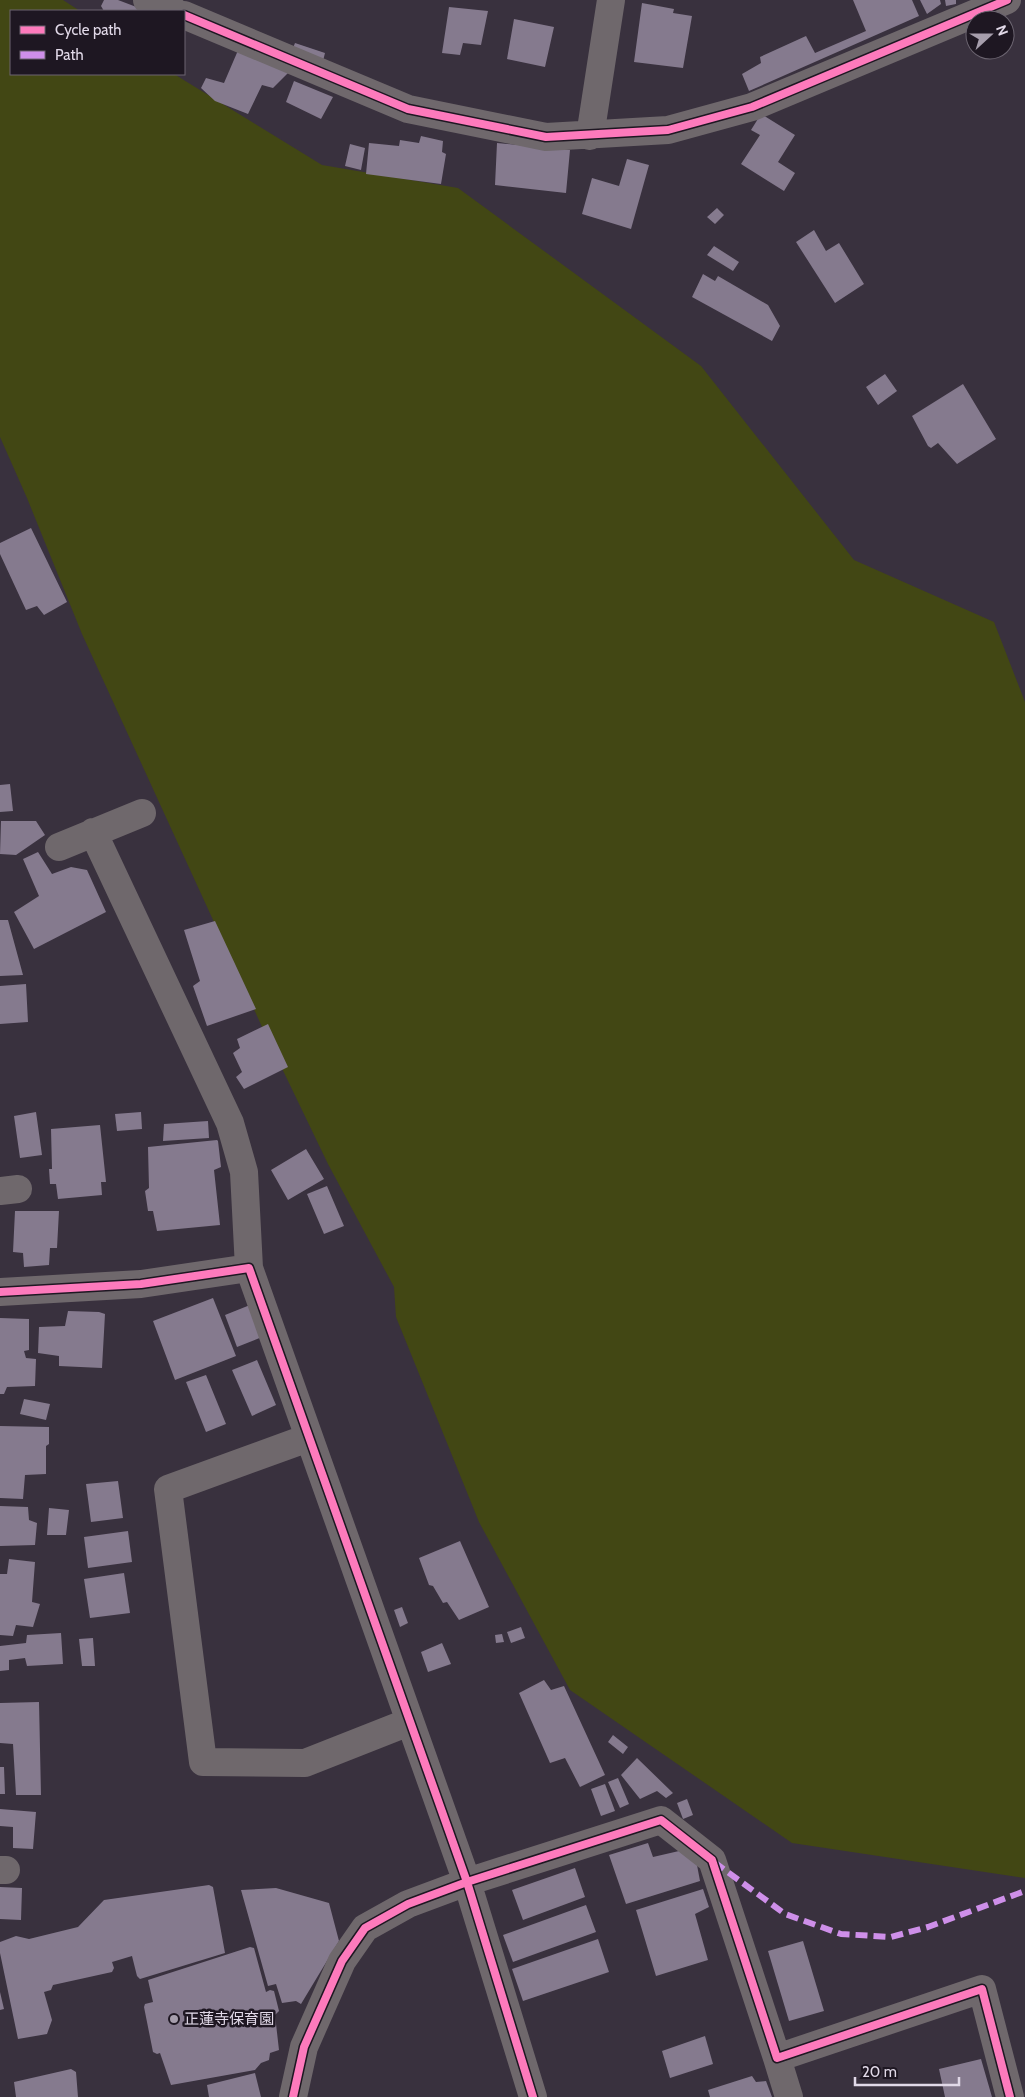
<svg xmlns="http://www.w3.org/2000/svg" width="1025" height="2097" font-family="Cabin,'Noto Sans JP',sans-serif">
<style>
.green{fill:#424714}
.building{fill:#857a8e}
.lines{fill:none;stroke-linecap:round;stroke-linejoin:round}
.street{stroke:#6f686c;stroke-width:28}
.quiet{stroke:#ce8fe9;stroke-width:6;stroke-dasharray:12 6;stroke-linecap:butt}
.cycleway-casing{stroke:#1e1722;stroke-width:11}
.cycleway{stroke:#fd7abc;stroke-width:8}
.poi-dot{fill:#a69eac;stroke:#1e1722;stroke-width:2}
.labels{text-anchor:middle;stroke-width:5;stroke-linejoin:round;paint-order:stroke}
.poi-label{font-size:15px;fill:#e1d9e8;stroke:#1e1722;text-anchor:start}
</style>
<rect width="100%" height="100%" fill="#39313e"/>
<!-- green -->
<path class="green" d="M0,0H63L80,11H11V74H174L322,165L458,188L701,366L854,560L994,622L1025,702V1878L792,1843L570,1690L479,1522L396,1317L394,1287L328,1164L263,1029L82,634L27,498L0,437Z"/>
<!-- building -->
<path class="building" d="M104,0H118L147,11H104L101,6Z
M853,0H912L919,16L749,91L742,74L761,63L760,57L806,36L815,53L866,31Z
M920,0H940L941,4L927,14Z
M945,0H956V4L946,6Z
M642,3L674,9L673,13L692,16L683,68L634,62Z
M449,7L488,11L481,45L463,43L460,55L442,53Z
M514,19L554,27L545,67L507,59Z
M295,43L325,53L323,61L293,48Z
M239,48L289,72L273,88L262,85L248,114L215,101L201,88L206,78L224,83Z
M294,81L333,97L321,119L286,102Z
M761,114L795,135L778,162L795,173L784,191L741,164L760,135L751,130Z
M421,136L443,141L442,152L446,154L441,184L366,174L369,143L399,146L400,140L419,143Z
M497,143L570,150L566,193L495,185Z
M350,144L365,148L361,170L345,166Z
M627,159L649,165L631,229L582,214L592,178L619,186Z
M717,208L724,215L715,224L707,217Z
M814,230L826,251L839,243L864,284L835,303L796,242Z
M714,246L739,262L733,271L707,255Z
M703,274L715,281L718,276L768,305L780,326L772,341L692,297Z
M885,374L897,391L878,405L866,387Z
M963,384L996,439L957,464L938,443L931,448L928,446L912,416Z
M31,528L67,602L44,615L37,606L26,610L0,554V543Z
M10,784L13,811L0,812V785Z
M1,821H36L45,835L16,855L0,854Z
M38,852L52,874L71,867L87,870L106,912L34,949L14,912L39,896L23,859Z
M0,920H8L23,975L0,976Z
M215,921L256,1009L207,1026L193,986L200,981L184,930Z
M26,984L28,1022L0,1024V986Z
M268,1024L288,1067L244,1089L236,1077L242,1072L233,1053L240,1048L237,1039Z
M36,1112L42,1155L20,1158L14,1116Z
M141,1112L142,1129L117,1131L115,1114Z
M208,1121L209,1138L163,1141L164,1124Z
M100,1125L106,1182H101L102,1195L58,1199L56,1184H50L49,1169H52L51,1129Z
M217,1140L218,1141L221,1167L214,1170L220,1225L157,1231L153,1211H148L145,1191L149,1188L148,1147Z
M306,1149L324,1179L288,1200L271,1170Z
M327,1186L344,1226L324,1234L307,1194Z
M15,1211H59L57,1248H50L49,1265L24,1267L23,1253L13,1252Z
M213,1298L236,1356L175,1380L153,1321Z
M250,1305L262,1337L237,1347L225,1315Z
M68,1311L99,1312L105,1314L102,1368L59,1366V1356L38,1353L39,1327L65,1326Z
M0,1318L29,1319V1350L24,1351L26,1358L36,1359L35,1386L7,1387L4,1394H0Z
M257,1360L276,1405L252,1416L232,1370Z
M206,1375L226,1424L206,1432L186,1382Z
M24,1399L50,1404L46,1420L20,1414Z
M0,1426L49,1427V1444L46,1446V1474L25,1475L23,1499L0,1498Z
M118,1481L123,1518L91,1522L86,1484Z
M0,1506L28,1507L29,1520L37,1523L35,1545L0,1546Z
M49,1508L69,1510L66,1535H47Z
M128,1531L132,1562L88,1568L84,1537Z
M460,1541L489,1607L459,1620L447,1602L443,1603L433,1586L429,1585L419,1558Z
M9,1559L35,1562L32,1602L40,1604L33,1627L16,1625L13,1636L0,1635V1574H7Z
M124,1573L130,1613L90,1618L84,1579Z
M402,1607L408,1623L400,1627L394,1610Z
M521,1627L525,1638L511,1643L507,1632Z
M61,1633L63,1664L27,1666L25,1658L9,1660V1670L0,1671V1646L26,1643L27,1635Z
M502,1634L504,1642L496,1643L495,1635Z
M93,1638L95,1666H82L79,1639Z
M442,1643L451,1664L428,1672L421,1652Z
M544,1680L551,1690L564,1686L605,1775L580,1787L565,1758L550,1763L519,1693Z
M39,1702L41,1795H16L13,1744L0,1743V1703Z
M613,1735L628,1747L623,1754L608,1742Z
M637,1758L673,1793L666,1798L657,1791L640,1799L621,1775Z
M0,1767H4L5,1794H0Z
M618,1778L629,1804L620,1808L608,1782Z
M605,1784L615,1811L601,1816L591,1789Z
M687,1799L693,1815L683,1819L677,1803Z
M0,1809L36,1812L33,1849L13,1848V1827L0,1826Z
M648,1843L653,1857L679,1851L697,1865L700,1881L626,1904L609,1855Z
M575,1868L585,1897L523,1920L512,1890Z
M209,1885L213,1887L225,1953L140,1979L137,1976L132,1956L112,1962L114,1968L112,1972L53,1985L51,1990L44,1992L52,2020L47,2034L18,2039L0,1953V1942L16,1936L29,1939L78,1927L104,1900Z
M0,1887L22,1888L21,1920L0,1919Z
M276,1888L329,1903L339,1941L301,2004L296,2001L282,2003L276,1984L268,1986L241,1890Z
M703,1889L709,1907L695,1914L708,1960L656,1976L636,1910Z
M586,1905L596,1932L513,1962L503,1935Z
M598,1939L609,1972L523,2001L512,1969Z
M803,1941L824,2011L789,2021L768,1951Z
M250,1947L254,1948L266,1992L270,1990L274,1991L279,2011L275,2015L279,2050L270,2053L269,2060L261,2063L255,2070L171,2085L160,2053L157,2054L153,2052L144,2007L145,2004L153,2002L148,1980Z
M0,1992L4,2009L0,2010Z
M705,2036L713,2064L670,2078L662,2051Z
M981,2059L992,2097H945L939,2069Z
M71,2069L76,2072L78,2097H16L14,2082Z
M255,2073L261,2097H209L207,2085Z
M752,2076L756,2082L766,2081L772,2097H710L708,2090Z"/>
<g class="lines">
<!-- street -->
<path class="street" d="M147,0L174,11
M184,15L408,109L546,137L668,130L752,107L1007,0
M590,136L611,0
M93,832L230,1123L244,1172L249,1268
M59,847L142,813
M0,1191L18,1189
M0,1292L141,1284L249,1268L467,1882L533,2097
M308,1438L168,1489L203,1762L305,1763L409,1722
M0,1870H6
M777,2058L789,2097
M293,2097L304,2047L342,1961L365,1928L408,1904L467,1882L661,1820L712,1860L777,2058L982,1989L1010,2097"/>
<!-- quiet -->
<path class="quiet" d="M714,1862L785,1914L841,1934L891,1937L928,1927L1025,1891"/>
<!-- cycleway casing -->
<g class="cycleway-casing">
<path id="cycleway" d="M184,15L408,109L546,137L668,130L752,107L1007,0
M0,1292L141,1284L249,1268L467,1882L533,2097
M293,2097L304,2047L342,1961L365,1928L408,1904L467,1882L661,1820L712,1860L777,2058L982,1989L1010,2097"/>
</g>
<!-- cycleway -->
<use href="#cycleway" class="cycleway"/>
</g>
<!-- markers -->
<circle class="poi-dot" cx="174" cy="2019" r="5"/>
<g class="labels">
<!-- poi labels -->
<g class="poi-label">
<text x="184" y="2024">正蓮寺保育園</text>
</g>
</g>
<!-- legend -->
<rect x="10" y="10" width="175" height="65" fill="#1e1722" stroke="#6c6571"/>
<rect x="20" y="26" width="25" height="8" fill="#fd7abc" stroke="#6c6571"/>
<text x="55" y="35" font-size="15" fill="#e1d9e8">Cycle path</text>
<rect x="20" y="51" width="25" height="8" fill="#ce8fe9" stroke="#6c6571"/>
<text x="55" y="60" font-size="15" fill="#e1d9e8">Path</text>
<!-- north arrow -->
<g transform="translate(990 35) rotate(69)"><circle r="24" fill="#1e1722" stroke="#6c6571"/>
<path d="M0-4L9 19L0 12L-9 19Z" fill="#a69eac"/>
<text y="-8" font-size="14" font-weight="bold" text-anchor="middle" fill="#e1d9e8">N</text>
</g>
<!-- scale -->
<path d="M855 2077v8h104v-8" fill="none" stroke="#e1d9e8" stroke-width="2.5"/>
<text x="862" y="2077" font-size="15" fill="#e1d9e8" stroke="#1e1722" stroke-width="4" paint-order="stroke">20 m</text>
</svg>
